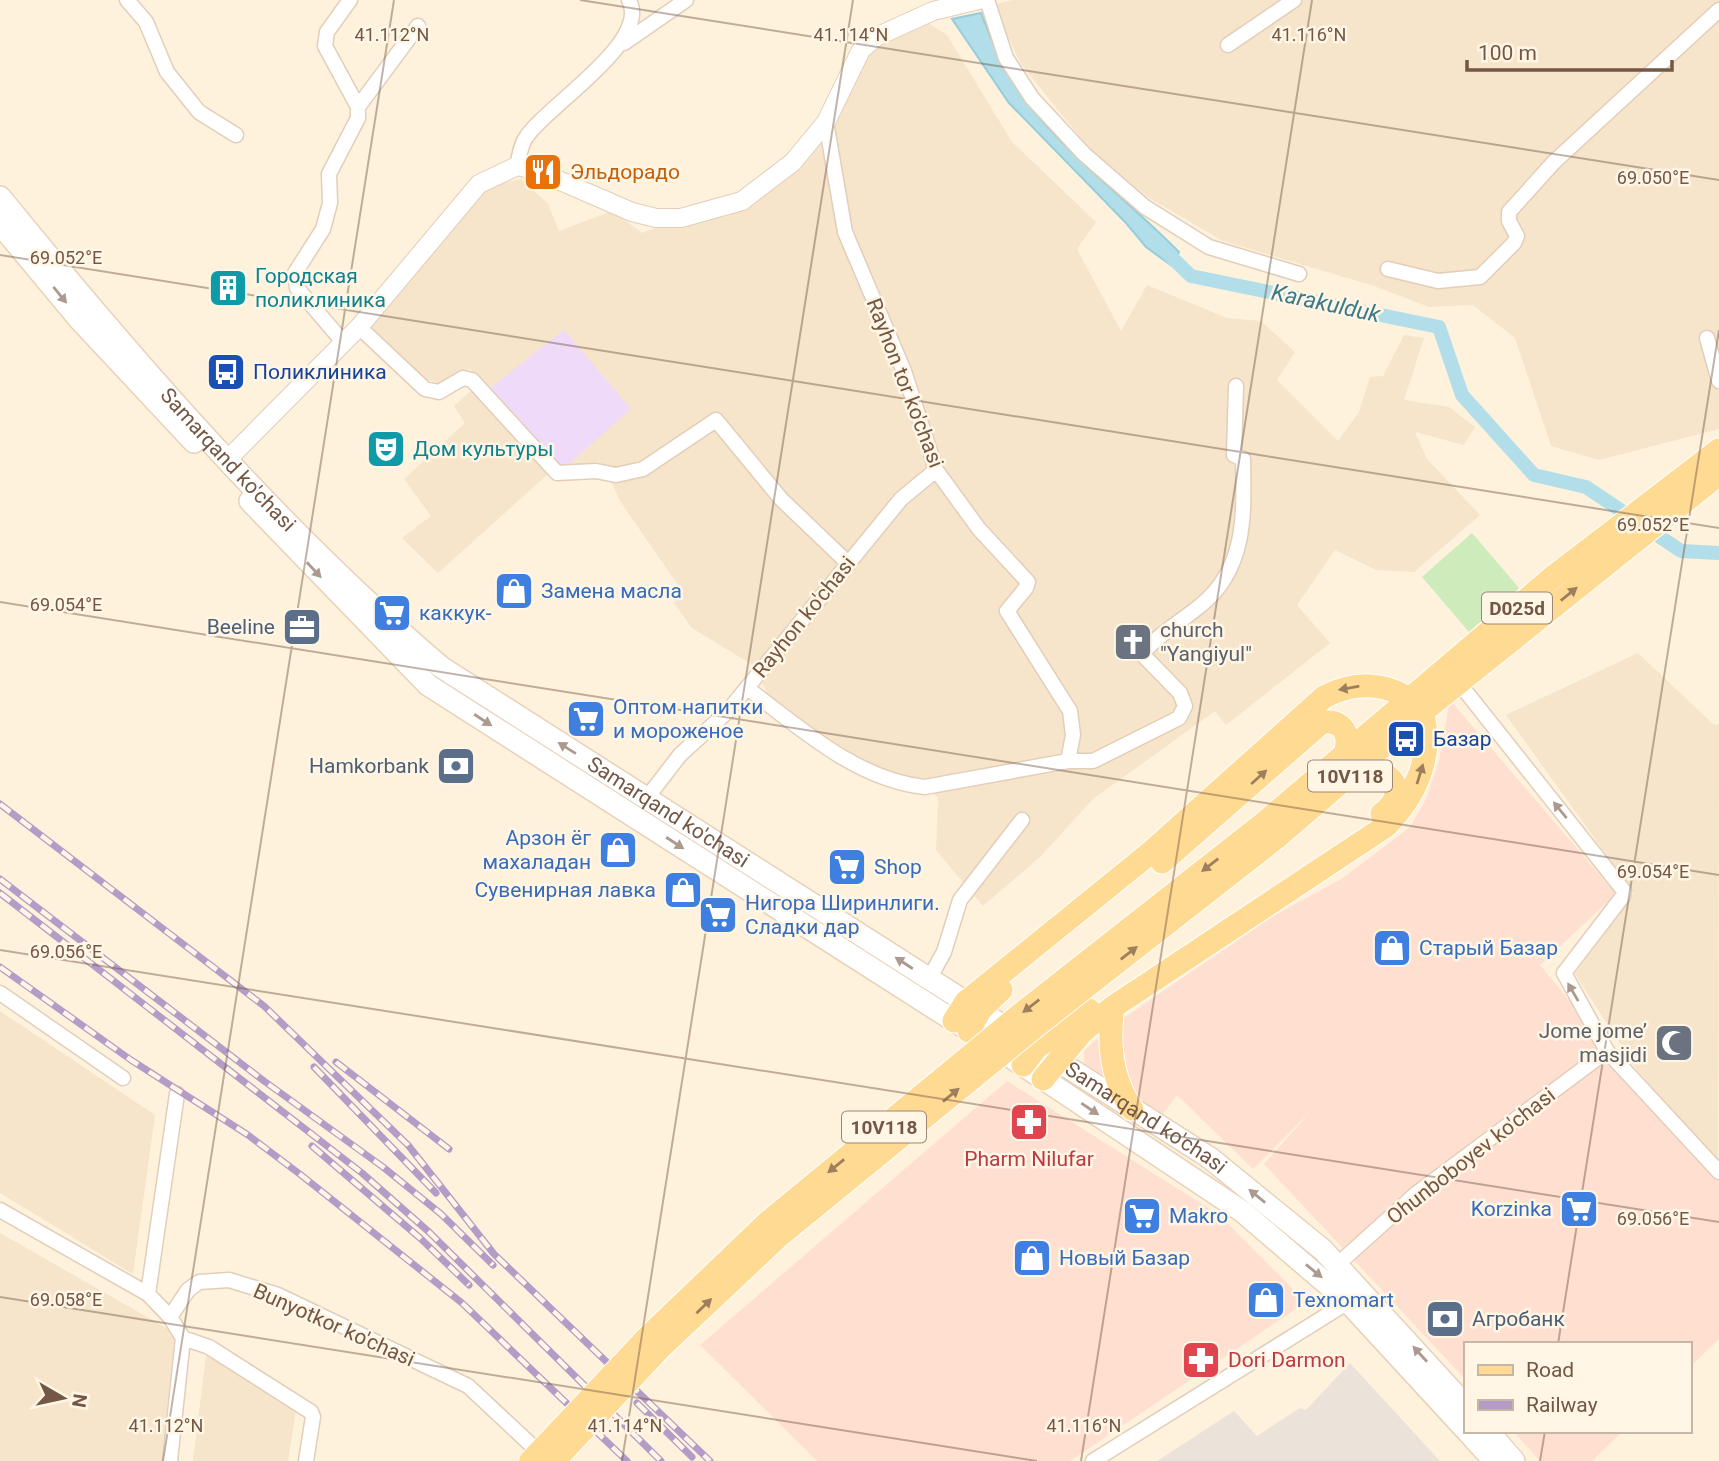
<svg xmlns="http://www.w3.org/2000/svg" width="1719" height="1461" font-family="Roboto,sans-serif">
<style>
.residential{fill:#f6e4cb}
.commercial{fill:#ffdfd0}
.industrial{fill:#ebe3da}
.education{fill:#efdafa}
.green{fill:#cdebbb}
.water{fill:#b1dee8;stroke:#96cdda;stroke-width:2}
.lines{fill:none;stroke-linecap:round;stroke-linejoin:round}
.canal{stroke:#b1dee8;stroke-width:14}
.minor-casing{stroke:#e2ceb9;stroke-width:17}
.tertiary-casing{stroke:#e2ceb9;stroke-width:20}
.secondary-casing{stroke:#e9d1b8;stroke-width:24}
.primary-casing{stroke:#fff;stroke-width:25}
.minor{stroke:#fff;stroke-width:14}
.tertiary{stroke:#fff;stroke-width:18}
.secondary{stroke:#fff;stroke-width:21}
.primary{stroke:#ffda93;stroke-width:23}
.rail-casing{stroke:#b49cc6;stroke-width:7}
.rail{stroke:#fff6e5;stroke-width:4.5;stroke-dasharray:13;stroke-linecap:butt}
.primary-bridge-casing{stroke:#fff;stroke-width:25;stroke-linecap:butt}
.primary-bridge{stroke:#ffda93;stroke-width:23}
.oneway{fill:#ac9a8f}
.oneway2{fill:#9e7e5c}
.ticks{fill:none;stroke:#745744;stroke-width:2;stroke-opacity:0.45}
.labels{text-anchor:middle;stroke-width:5;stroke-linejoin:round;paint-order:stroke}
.shield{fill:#fff6e5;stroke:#9e8774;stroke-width:2}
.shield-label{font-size:19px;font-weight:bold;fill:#745744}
.food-label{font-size:21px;fill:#c56008;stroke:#fff6e5;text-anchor:start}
.culture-label{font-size:21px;fill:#0d838f;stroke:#fff6e5;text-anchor:start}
.transit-label{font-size:21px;fill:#164399;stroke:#fff6e5;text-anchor:start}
.street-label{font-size:21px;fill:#745744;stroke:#fff6e5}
.shop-label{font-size:21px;fill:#366cbe;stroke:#fff6e5;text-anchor:start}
.service-label{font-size:21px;fill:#4e5e75;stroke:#fff6e5;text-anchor:end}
.worship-label{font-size:21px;fill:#5b616d;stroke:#fff6e5;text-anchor:start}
.health-label{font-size:21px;fill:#be3a42;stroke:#fff6e5}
.water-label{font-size:23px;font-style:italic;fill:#3c7a8a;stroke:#fff6e5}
.ticks-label{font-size:18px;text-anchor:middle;fill:#745744;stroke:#fff6e5;stroke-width:5;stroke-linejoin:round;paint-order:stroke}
</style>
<rect width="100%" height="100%" fill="#fef2dd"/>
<!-- residential -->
<path class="residential" d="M1012,0H1719V429L1599,460L1551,446L1515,338L1473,305L1429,307L1374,286L1223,241L1151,199L1092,152L1021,64L993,5Z
M925,21L947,35L1012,142L1096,222L1077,249L1121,331L1147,285L1227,318L1261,321L1295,352L1277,380L1338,441L1359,412L1370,377L1383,376L1404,335L1424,338L1404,400L1449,407L1475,427L1464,445L1415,432L1427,459L1480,515L1414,572L1376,570L1335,550L1297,605L1330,643L1226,725L1215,711L1093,799L1041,856L983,906L936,850L938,798L923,780L888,771L844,753L768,695L756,667L692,628L674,603L678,585L620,501L603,464L557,469L470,369L442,384L425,379L370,329L454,221L489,186L521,179L548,204L559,231L612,211L642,233L658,227L728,216L771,188L873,45Z
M473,389L548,474L438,573L402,538L431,516L404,479L465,423L454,406Z
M1638,653L1714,725L1719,724L1718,1163L1637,1070L1575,974L1634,893L1506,715Z
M0,1011L155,1115L133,1274L0,1193Z
M0,1233L175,1333L161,1461H0Z
M206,1355L296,1410L288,1461H193Z"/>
<!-- commercial -->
<path class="commercial" d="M1450,700L1616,894L1540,965L1719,1181V1339L1689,1368V1344H1465V1379L1264,1164L1312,1110L1253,1169L1177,1095L1162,1115L1084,1063V1051L1109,1028L1275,915L1343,878L1410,827L1427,797L1439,761Z
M1007,1081L1218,1214L1306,1302L1070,1461H817L700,1345Z
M1513,1431H1623L1592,1461H1540Z"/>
<!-- industrial -->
<path class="industrial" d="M1350,1363L1440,1461H1157L1234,1411L1257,1436L1300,1408L1306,1410Z"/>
<!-- education -->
<path class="education" d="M564,330L631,409L563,469L489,389Z"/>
<!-- green -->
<path class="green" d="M1472,533L1519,588L1469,632L1422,577Z"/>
<!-- water -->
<path class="water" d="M981,13C993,44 1005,73 1025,100C1069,157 1129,201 1179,252L1172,266L1146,247L1126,223L1009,103L952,19Z"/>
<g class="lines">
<!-- canal -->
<path class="canal" d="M1162,248L1191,276L1439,327L1462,395L1534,475L1586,487L1681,551L1719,553"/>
<!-- minor casing -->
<g class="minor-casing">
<path id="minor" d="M127,0L146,22L167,72L199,112L236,135
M987,0L1006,58L1032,98L1084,154L1145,207L1209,247L1299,274
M624,43L686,0
M1228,45L1294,0
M358,107L418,26
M826,122L845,232L904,371L936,470L979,529L1028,582L1026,588L1007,611L1070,711L1073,735L1068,761
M517,166C519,157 521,143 527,136C549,104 651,42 629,0
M1388,269L1438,281L1480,277L1514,243L1517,236L1509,221V212L1554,162L1719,10
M359,327L425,389L439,392L463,378L472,380L557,473L596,471L616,475L643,469L716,420L781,499L849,564
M1707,338L1719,381
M344,343L297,288L295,273L323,229L330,203L329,174L358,118V107L325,46L327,32L350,0
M747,688C800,728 857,780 925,787L1068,761H1093L1179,718L1185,706L1180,693L1142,654C1157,635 1182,621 1201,605C1247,568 1244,513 1243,459L1234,455L1236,386
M646,799L680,755L728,711L901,499L936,470
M929,979L944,952L960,900L1022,820
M0,993L123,1078
M1607,1051L1719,1172
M0,1210L148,1294L170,1317L188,1290L199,1282L229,1280L278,1295L468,1386L544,1457
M1338,1264L1417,1193L1607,1051L1564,973L1623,896L1624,891L1459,683
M148,1294L177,1094
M170,1317L183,1338L170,1461
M183,1338L209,1347L311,1412L313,1417L306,1461
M1093,1461L1348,1302"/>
</g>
<!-- tertiary casing -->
<g class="tertiary-casing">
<path id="tertiary" d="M228,459L359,327L479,184L517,166L535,170L632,212L656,218H681L742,201L793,162L826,122L861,50L876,37L933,11L979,0"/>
</g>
<!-- secondary casing -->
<g class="secondary-casing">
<g id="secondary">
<path id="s1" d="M0,197C133,360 281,531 441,667L1210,1158L1323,1250L1465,1405"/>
<path d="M0,224L79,319L194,442"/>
<path d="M250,501L428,685L967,1029"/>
<path d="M1009,1056L1243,1212L1348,1302L1465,1429"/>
<path d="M1467,1431L1494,1461"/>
<path d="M1488,1431L1514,1461"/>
</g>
</g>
<!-- primary casing -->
<g class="primary-casing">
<path id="primary" d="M1359,768C1389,767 1412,791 1382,814
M1264,823L1553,577L1719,450
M1276,838L1432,704L1719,474
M1162,862L1322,722C1343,720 1351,734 1345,754
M1113,1007C1108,1042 1111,1079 1132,1109
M954,1021L966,1002L1150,853L1324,697C1353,682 1385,681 1411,701
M969,1031L980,1010L1001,990
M1023,1065L1036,1048L1089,1010
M1043,1079L1083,1031L1113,1007L1386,826C1415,796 1435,756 1422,712"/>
</g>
<!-- minor -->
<use href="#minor" class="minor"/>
<!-- tertiary -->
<use href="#tertiary" class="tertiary"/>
<!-- secondary -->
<use href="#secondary" class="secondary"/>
<!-- primary -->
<use href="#primary" class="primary"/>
<!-- rail casing -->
<g class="rail-casing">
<path id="rail" d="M0,804L264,1006L408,1145L494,1254L710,1461
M0,879L264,1081L383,1167L441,1214L493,1265
M0,893L362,1173L429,1232L661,1461
M0,967L131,1060L248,1135L301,1175L462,1303L627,1461
M336,1062L449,1149
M314,1067L436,1193
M312,1146L420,1238L469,1285
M637,1403L692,1457"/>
</g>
<!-- rail -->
<use href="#rail" class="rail"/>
<!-- primary-bridge casing -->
<g class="primary-bridge-casing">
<path id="primary-bridge" d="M531,1461L649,1336L767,1223L1021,1014L1264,823
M554,1461L660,1348L780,1235L1037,1025L1276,838"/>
</g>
<!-- primary-bridge -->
<use href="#primary-bridge" class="primary-bridge"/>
</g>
<!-- one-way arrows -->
<defs><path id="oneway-solid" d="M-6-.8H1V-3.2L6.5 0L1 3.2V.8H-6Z" transform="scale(1.75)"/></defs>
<g class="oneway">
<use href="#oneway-solid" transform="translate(60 295) rotate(51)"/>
<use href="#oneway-solid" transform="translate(314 570) rotate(47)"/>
<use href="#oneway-solid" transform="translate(483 720) rotate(33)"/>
<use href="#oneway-solid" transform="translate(567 748) rotate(-148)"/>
<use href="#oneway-solid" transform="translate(1560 810) rotate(-129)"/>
<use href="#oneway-solid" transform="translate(675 843) rotate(33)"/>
<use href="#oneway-solid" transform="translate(904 963) rotate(-147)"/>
<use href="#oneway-solid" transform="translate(1573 992) rotate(-120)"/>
<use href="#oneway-solid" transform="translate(1090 1109) rotate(34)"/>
<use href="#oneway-solid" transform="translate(1257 1196) rotate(-141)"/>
<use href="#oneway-solid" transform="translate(1314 1271) rotate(39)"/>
<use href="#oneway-solid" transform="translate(1420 1354) rotate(-132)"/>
</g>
<g class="oneway2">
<use href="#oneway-solid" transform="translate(1569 594) rotate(-39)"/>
<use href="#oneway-solid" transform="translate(1349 688) rotate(170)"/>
<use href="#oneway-solid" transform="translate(1420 774) rotate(-73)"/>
<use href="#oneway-solid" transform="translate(1259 777) rotate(-42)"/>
<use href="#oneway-solid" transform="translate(1210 865) rotate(142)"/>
<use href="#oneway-solid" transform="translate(1129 953) rotate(-38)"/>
<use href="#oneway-solid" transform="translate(1031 1006) rotate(142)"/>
<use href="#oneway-solid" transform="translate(951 1095) rotate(-39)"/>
<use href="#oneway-solid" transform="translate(836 1166) rotate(141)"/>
<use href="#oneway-solid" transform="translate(704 1306) rotate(-44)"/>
</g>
<!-- ticks -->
<path class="ticks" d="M580,0L1719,180M0,255L1719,528M0,602L1719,875M0,950L1719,1222M0,1297L1037,1461M1558,1344L1719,330M163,1461L394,0M622,1461L853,0M1081,1461L1312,0M1540,1461L1545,1431"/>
<!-- icons -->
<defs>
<g id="restaurant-square" transform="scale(2.0125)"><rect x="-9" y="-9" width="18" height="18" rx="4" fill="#e8710a" stroke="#fff6e5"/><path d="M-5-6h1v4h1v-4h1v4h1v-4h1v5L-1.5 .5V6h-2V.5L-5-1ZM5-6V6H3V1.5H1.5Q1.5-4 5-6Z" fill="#fff"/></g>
<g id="building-square" transform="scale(2.0125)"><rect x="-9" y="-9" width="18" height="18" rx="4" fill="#0f9aa8" stroke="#fff6e5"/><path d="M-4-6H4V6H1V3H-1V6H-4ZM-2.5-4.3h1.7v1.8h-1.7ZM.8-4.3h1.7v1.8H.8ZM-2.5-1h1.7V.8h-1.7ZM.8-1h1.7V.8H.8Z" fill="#fff"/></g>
<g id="bus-square" transform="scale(2.0125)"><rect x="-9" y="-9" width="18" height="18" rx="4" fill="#1a4fb4" stroke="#fff6e5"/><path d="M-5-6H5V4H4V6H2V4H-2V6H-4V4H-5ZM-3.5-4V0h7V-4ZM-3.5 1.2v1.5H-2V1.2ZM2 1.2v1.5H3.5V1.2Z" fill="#fff"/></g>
<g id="theatre-square" transform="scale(2.0125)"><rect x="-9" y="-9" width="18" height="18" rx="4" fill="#0f9aa8" stroke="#fff6e5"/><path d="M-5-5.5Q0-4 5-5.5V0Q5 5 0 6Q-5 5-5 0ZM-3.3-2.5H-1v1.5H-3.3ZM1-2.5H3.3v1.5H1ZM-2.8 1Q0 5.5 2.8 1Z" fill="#fff"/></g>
<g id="shop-square" transform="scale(2.0125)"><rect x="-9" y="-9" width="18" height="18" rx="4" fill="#3f7fe0" stroke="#fff6e5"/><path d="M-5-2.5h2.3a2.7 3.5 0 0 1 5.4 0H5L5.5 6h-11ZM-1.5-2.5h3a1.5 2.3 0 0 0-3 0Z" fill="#fff"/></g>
<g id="supermarket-square" transform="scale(2.0125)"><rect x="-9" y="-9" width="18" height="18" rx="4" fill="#3f7fe0" stroke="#fff6e5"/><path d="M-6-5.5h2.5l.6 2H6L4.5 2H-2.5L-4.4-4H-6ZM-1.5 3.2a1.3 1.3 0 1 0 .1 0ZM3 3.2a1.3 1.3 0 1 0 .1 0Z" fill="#fff"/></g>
<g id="office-square" transform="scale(2.0125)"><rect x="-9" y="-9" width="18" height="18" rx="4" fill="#5c6f8a" stroke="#fff6e5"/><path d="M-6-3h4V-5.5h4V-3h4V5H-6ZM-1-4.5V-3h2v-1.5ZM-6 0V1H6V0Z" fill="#fff"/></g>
<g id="church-square" transform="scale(2.0125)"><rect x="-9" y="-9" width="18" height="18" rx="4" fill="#6b7280" stroke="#fff6e5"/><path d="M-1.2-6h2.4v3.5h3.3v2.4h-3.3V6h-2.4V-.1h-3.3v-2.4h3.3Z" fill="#fff"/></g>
<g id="bank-square" transform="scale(2.0125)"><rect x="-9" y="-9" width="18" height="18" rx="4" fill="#5c6f8a" stroke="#fff6e5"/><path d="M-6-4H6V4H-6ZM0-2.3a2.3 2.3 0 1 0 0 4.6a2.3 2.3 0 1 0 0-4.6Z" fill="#fff"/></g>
<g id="mosque-square" transform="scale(2.0125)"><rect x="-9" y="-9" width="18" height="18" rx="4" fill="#6b7280" stroke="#fff6e5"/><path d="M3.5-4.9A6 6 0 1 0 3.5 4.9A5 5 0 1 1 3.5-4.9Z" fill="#fff"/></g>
<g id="pharmacy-square" transform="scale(2.0125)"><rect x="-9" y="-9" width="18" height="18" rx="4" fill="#e0444e" stroke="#fff6e5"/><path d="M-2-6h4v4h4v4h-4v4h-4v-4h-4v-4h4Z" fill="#fff"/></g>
</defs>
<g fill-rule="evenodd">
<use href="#restaurant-square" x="543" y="172"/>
<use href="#building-square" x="228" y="288"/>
<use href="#bus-square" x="226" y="372"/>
<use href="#theatre-square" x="386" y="449"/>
<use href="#shop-square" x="514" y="591"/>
<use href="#supermarket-square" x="392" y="613"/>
<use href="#office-square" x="302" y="627"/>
<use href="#church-square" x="1133" y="642"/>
<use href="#supermarket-square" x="586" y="719"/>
<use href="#bus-square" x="1406" y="739"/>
<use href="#bank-square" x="456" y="766"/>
<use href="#shop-square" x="618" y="850"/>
<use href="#supermarket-square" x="847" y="867"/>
<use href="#shop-square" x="683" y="890"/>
<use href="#supermarket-square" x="718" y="915"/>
<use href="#shop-square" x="1392" y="948"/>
<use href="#mosque-square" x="1674" y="1043"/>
<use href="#pharmacy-square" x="1029" y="1122"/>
<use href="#supermarket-square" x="1579" y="1209"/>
<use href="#supermarket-square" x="1142" y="1216"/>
<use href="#shop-square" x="1032" y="1258"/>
<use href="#shop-square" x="1266" y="1300"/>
<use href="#bank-square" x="1445" y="1319"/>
<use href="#pharmacy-square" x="1201" y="1360"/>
</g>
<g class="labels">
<!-- shield labels -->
<g class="shield">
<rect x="1482" y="592.5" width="70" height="31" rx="5"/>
<rect x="1308" y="760.5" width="84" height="31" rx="5"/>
<rect x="842" y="1111.5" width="84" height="31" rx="5"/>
</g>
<g class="shield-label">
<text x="1517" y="615">D025d</text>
<text x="1350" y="783">10V118</text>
<text x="884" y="1134">10V118</text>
</g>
<!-- food labels -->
<g class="food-label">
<text x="570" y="179">Эльдорадо</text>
</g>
<!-- culture labels -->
<g class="culture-label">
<text x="255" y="283">Городская<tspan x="255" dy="24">поликлиника</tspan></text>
<text x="413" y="456">Дом культуры</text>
</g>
<!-- transit labels -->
<g class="transit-label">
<text x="253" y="379">Поликлиника</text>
<text x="1433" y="746">Базар</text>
</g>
<!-- street labels -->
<g class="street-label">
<text transform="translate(905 383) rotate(69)" y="7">Rayhon tor ko'chasi</text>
<text dy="7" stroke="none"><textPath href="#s1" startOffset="348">Samarqand ko'chasi</textPath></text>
<text transform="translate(804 617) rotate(-51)" y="7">Rayhon ko'chasi</text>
<text dy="7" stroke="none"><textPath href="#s1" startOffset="915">Samarqand ko'chasi</textPath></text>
<text dy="7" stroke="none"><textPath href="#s1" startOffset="1482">Samarqand ko'chasi</textPath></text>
<text transform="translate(1471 1156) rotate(-38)" y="7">Ohunboboyev ko'chasi</text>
<text transform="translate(334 1325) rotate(24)" y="7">Bunyotkor ko'chasi</text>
</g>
<!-- shop labels -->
<g class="shop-label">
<text x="541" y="598">Замена масла</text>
<text x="419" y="620">каккук-</text>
<text x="613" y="714">Оптом напитки<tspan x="613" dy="24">и мороженое</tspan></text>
<text x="591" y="845" text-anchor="end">Арзон ёг<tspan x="591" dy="24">махаладан</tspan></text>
<text x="874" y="874">Shop</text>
<text x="656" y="897" text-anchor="end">Сувенирная лавка</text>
<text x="745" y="910">Нигора Ширинлиги.<tspan x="745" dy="24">Сладки дар</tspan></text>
<text x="1419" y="955">Cтарый Базар</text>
<text x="1552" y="1216" text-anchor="end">Korzinka</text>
<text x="1169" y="1223">Makro</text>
<text x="1059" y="1265">Новый Базар</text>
<text x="1293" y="1307">Texnomart</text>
</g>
<!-- service labels -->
<g class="service-label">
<text x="275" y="634">Beeline</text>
<text x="429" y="773">Hamkorbank</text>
<text x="1472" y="1326" text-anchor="start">Агробанк</text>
</g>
<!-- worship labels -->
<g class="worship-label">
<text x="1160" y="637">church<tspan x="1160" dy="24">"Yangiyul"</tspan></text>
<text x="1647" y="1038" text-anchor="end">Jome jome’<tspan x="1647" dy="24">masjidi</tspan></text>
</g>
<!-- health labels -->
<g class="health-label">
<text x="1029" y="1166">Pharm Nilufar</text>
<text x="1228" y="1367" text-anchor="start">Dori Darmon</text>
</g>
<!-- water labels -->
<g class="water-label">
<text transform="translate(1326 303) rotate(12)" y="8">Karakulduk</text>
</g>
</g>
<g class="ticks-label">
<text x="392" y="41">41.112°N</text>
<text x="851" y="41">41.114°N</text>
<text x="1309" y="41">41.116°N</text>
<text x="1653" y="184">69.050°E</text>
<text x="66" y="264">69.052°E</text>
<text x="1653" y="531">69.052°E</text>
<text x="66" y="611">69.054°E</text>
<text x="1653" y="878">69.054°E</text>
<text x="66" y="958">69.056°E</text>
<text x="1653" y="1225">69.056°E</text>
<text x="66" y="1306">69.058°E</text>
<text x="166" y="1432">41.112°N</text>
<text x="625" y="1432">41.114°N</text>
<text x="1084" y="1432">41.116°N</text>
</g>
<!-- legend -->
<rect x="1464" y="1342" width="228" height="91" fill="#fff6e5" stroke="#c7b6a5" stroke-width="2"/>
<rect x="1478" y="1365" width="35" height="10" fill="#ffda93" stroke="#c7b6a5" stroke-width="2"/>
<text x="1526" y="1377" font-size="21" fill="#745744">Road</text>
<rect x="1478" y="1400" width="35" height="10" fill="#b49cc6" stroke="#c7b6a5" stroke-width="2"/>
<text x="1526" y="1412" font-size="21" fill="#745744">Railway</text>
<!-- north arrow -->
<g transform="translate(63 1398) rotate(99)" stroke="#fff6e5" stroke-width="5" paint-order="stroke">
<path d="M0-5L12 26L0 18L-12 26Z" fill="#745744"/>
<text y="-10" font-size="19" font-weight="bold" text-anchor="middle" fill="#745744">N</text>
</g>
<!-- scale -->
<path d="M1467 60v10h205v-10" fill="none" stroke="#745744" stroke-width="3.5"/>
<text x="1478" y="60" font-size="21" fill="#745744" stroke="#fff6e5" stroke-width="5" paint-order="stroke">100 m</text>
</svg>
